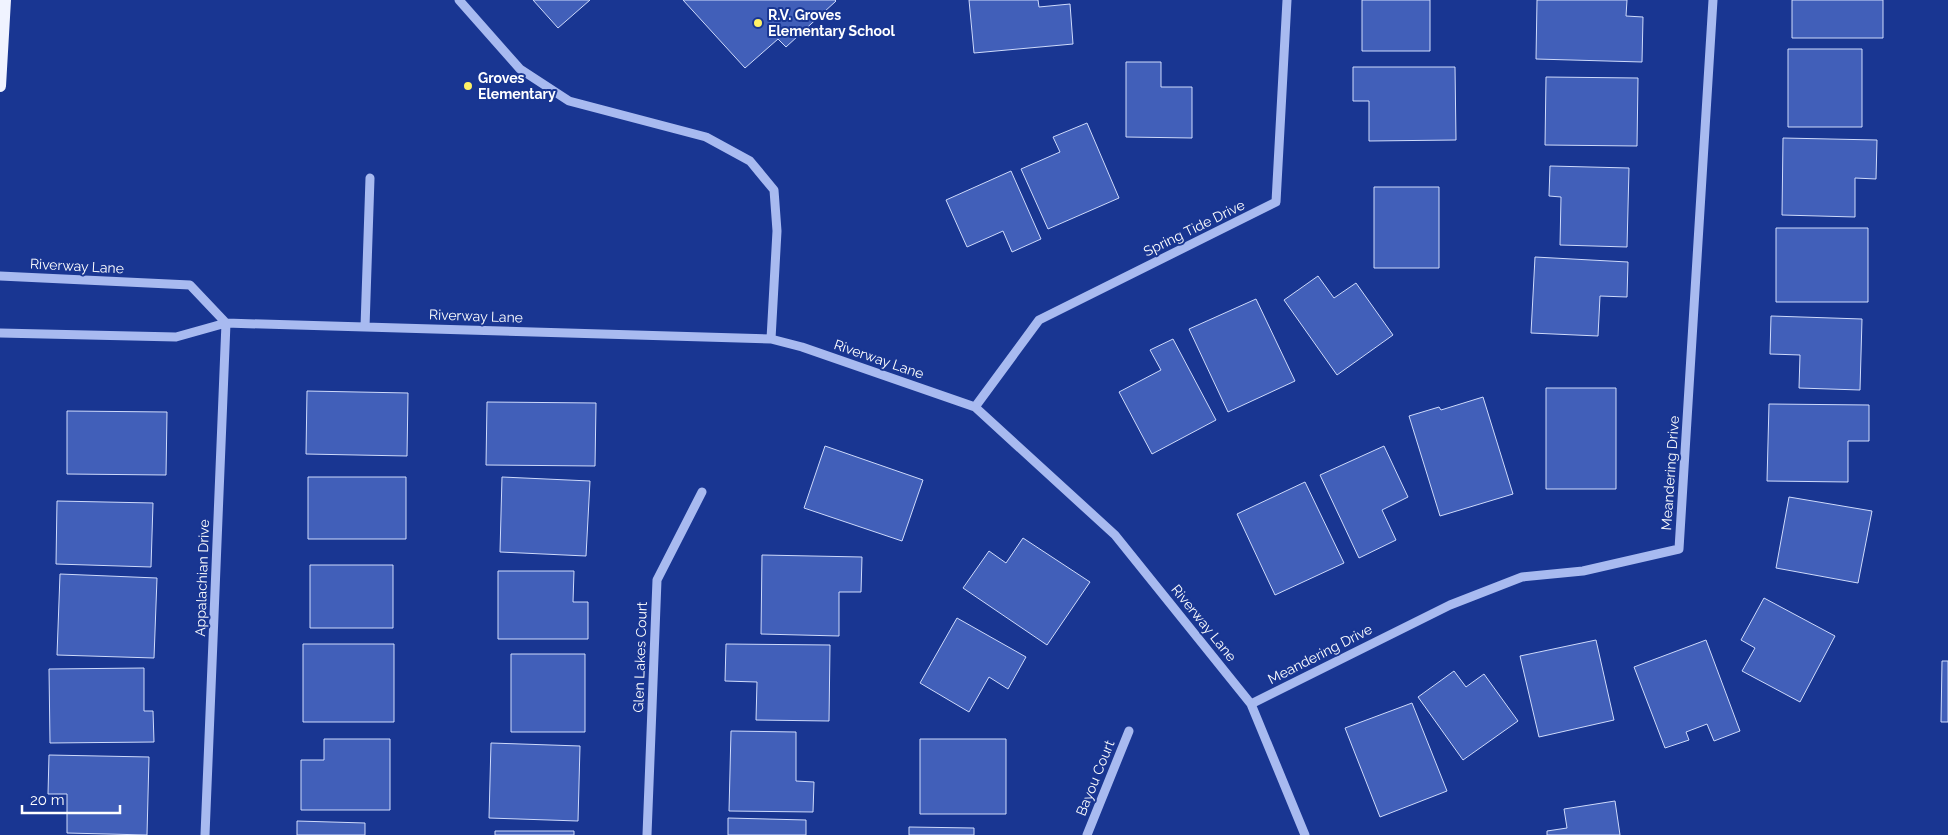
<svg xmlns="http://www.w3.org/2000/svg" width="1948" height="835" font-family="Raleway,sans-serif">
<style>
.building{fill:#415fb9;stroke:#cedafb}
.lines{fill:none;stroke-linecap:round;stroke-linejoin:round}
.minor{stroke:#a8baf0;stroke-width:9}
.major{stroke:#f0f3ff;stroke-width:12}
.poi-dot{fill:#fff166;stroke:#193692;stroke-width:2}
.labels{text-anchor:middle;stroke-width:4;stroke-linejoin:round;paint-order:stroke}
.poi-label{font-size:14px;font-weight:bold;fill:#fff;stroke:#193692;text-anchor:start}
.street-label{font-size:14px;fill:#fff;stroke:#193692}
</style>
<rect width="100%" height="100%" fill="#193692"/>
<!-- building -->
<path class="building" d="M533,0H590L558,28Z
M683,0H835L836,1L786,47L778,39L745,68Z
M969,0H1038L1039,7L1070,4L1073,44L974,53Z
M1362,0H1430V51H1362Z
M1537,0H1627L1626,16L1643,17L1642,62L1536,59Z
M1792,0H1883V38H1792Z
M1788,49H1862V127H1788Z
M1126,62H1161V87H1192V138L1126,137Z
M1353,67H1455L1456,140L1369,141V101H1353Z
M1546,77L1638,78L1637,146L1545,145Z
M1087,123L1119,198L1048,229L1021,169L1060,152L1053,137Z
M1783,138L1877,140L1876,179L1855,178V217L1782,215Z
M1550,166L1629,168L1627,247L1560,245L1561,197L1549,196Z
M1011,171L1041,239L1012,252L1003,231L967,247L946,200Z
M1374,187H1439V268H1374Z
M1776,228H1868V302H1776Z
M1535,257L1628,262L1627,297L1600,296L1598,336L1531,333Z
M1318,276L1334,298L1356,283L1393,335L1337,375L1284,300Z
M1256,299L1295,381L1228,412L1189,329Z
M1771,316L1862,319L1860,390L1799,388L1800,355L1770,354Z
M1173,339L1216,420L1152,454L1119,392L1161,370L1150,350Z
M1546,388H1616V489H1546Z
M307,391L408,393L407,456L306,454Z
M1483,397L1513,494L1440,516L1409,416L1439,407L1441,410Z
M487,402L596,403L595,466L486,465Z
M1769,404L1869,405V441H1848V482L1767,481Z
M67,411L167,412L166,475L67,474Z
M825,446L923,480L902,541L804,508Z
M1384,446L1408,497L1382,510L1396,540L1359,558L1320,475Z
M308,477H406V539H308Z
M502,477L590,481L586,556L500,552Z
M1305,482L1344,563L1275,595L1237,514Z
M1789,497L1872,511L1858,583L1776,568Z
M57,501L153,503L151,567L56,564Z
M1023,538L1090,582L1047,645L963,588L989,551L1006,563Z
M762,555L862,557L861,592H839V636L761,634Z
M310,565H393V628H310Z
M498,571H574L573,602H588V639H498Z
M60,574L157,578L154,658L57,655Z
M1764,598L1835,636L1800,702L1742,671L1755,648L1741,640Z
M957,618L1026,657L1008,689L989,677L969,712L920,683Z
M1596,640L1614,720L1539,737L1520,656Z
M1706,640L1740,731L1714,741L1707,724L1686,732L1689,740L1665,748L1634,667Z
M303,644H394V722H303Z
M726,644L830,645L829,721L756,720L757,682L725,681Z
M511,654H585V732H511Z
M1942,661H1948V722H1941Z
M144,668V711H153L154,742L50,743L49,669Z
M1454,671L1466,687L1484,674L1518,721L1463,760L1418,697Z
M1412,703L1447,791L1380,817L1345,728Z
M731,731L796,732V781L814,782L813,812L729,811Z
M324,739H390V810H301V760H324Z
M920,739H1006V814H920Z
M491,743L580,746L578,821L489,818Z
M49,755L149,757L147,835L67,833V794H48Z
M1615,801L1620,835H1547V831L1567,828L1564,809Z
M728,818L806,820V835H728Z
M297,821L365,823V835H297Z
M909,827L974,828V835H909Z
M495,831H574V835H495Z"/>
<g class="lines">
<!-- minor -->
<path class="minor" d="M459,0L520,69L569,101L706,137L750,161L774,190L777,231L771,339
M0,276L190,285L226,323
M365,327L370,178
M0,333L176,337L226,323L771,339L802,347L975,407L1115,535L1251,704L1305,835
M975,407L1039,320L1276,202L1287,0
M1251,704L1450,605L1522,577L1583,571L1679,549L1713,0
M205,835L226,323
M647,835L657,580L702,492
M1087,835L1129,731"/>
<!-- major -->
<path class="major" d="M0,86L5,0"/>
</g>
<!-- markers -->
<g class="poi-dot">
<circle cx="758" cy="23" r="5"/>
<circle cx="468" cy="86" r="5"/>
</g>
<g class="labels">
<!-- poi labels -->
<g class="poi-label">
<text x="768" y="20">R.V. Groves<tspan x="768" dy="16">Elementary School</tspan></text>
<text x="478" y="83">Groves<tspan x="478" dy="16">Elementary</tspan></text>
</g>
<!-- street labels -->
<g class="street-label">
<text transform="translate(1194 228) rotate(-26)" y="5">Spring Tide Drive</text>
<text transform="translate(77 266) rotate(3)" y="5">Riverway Lane</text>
<text transform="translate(476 316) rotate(2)" y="5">Riverway Lane</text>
<text transform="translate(879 359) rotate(19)" y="5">Riverway Lane</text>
<text transform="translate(1670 473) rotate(-86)" y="5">Meandering Drive</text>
<text transform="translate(202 578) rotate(-88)" y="5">Appalachian Drive</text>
<text transform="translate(1204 623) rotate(51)" y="5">Riverway Lane</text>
<text transform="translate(1320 654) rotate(-27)" y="5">Meandering Drive</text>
<text transform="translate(640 657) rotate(-88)" y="5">Glen Lakes Court</text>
<text transform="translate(1095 778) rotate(-68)" y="5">Bayou Court</text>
</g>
</g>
<!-- scale -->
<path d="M22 805v8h98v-8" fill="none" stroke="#ffffff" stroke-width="2.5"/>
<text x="30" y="805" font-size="15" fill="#ffffff" stroke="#193692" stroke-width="4" paint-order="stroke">20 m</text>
</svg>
